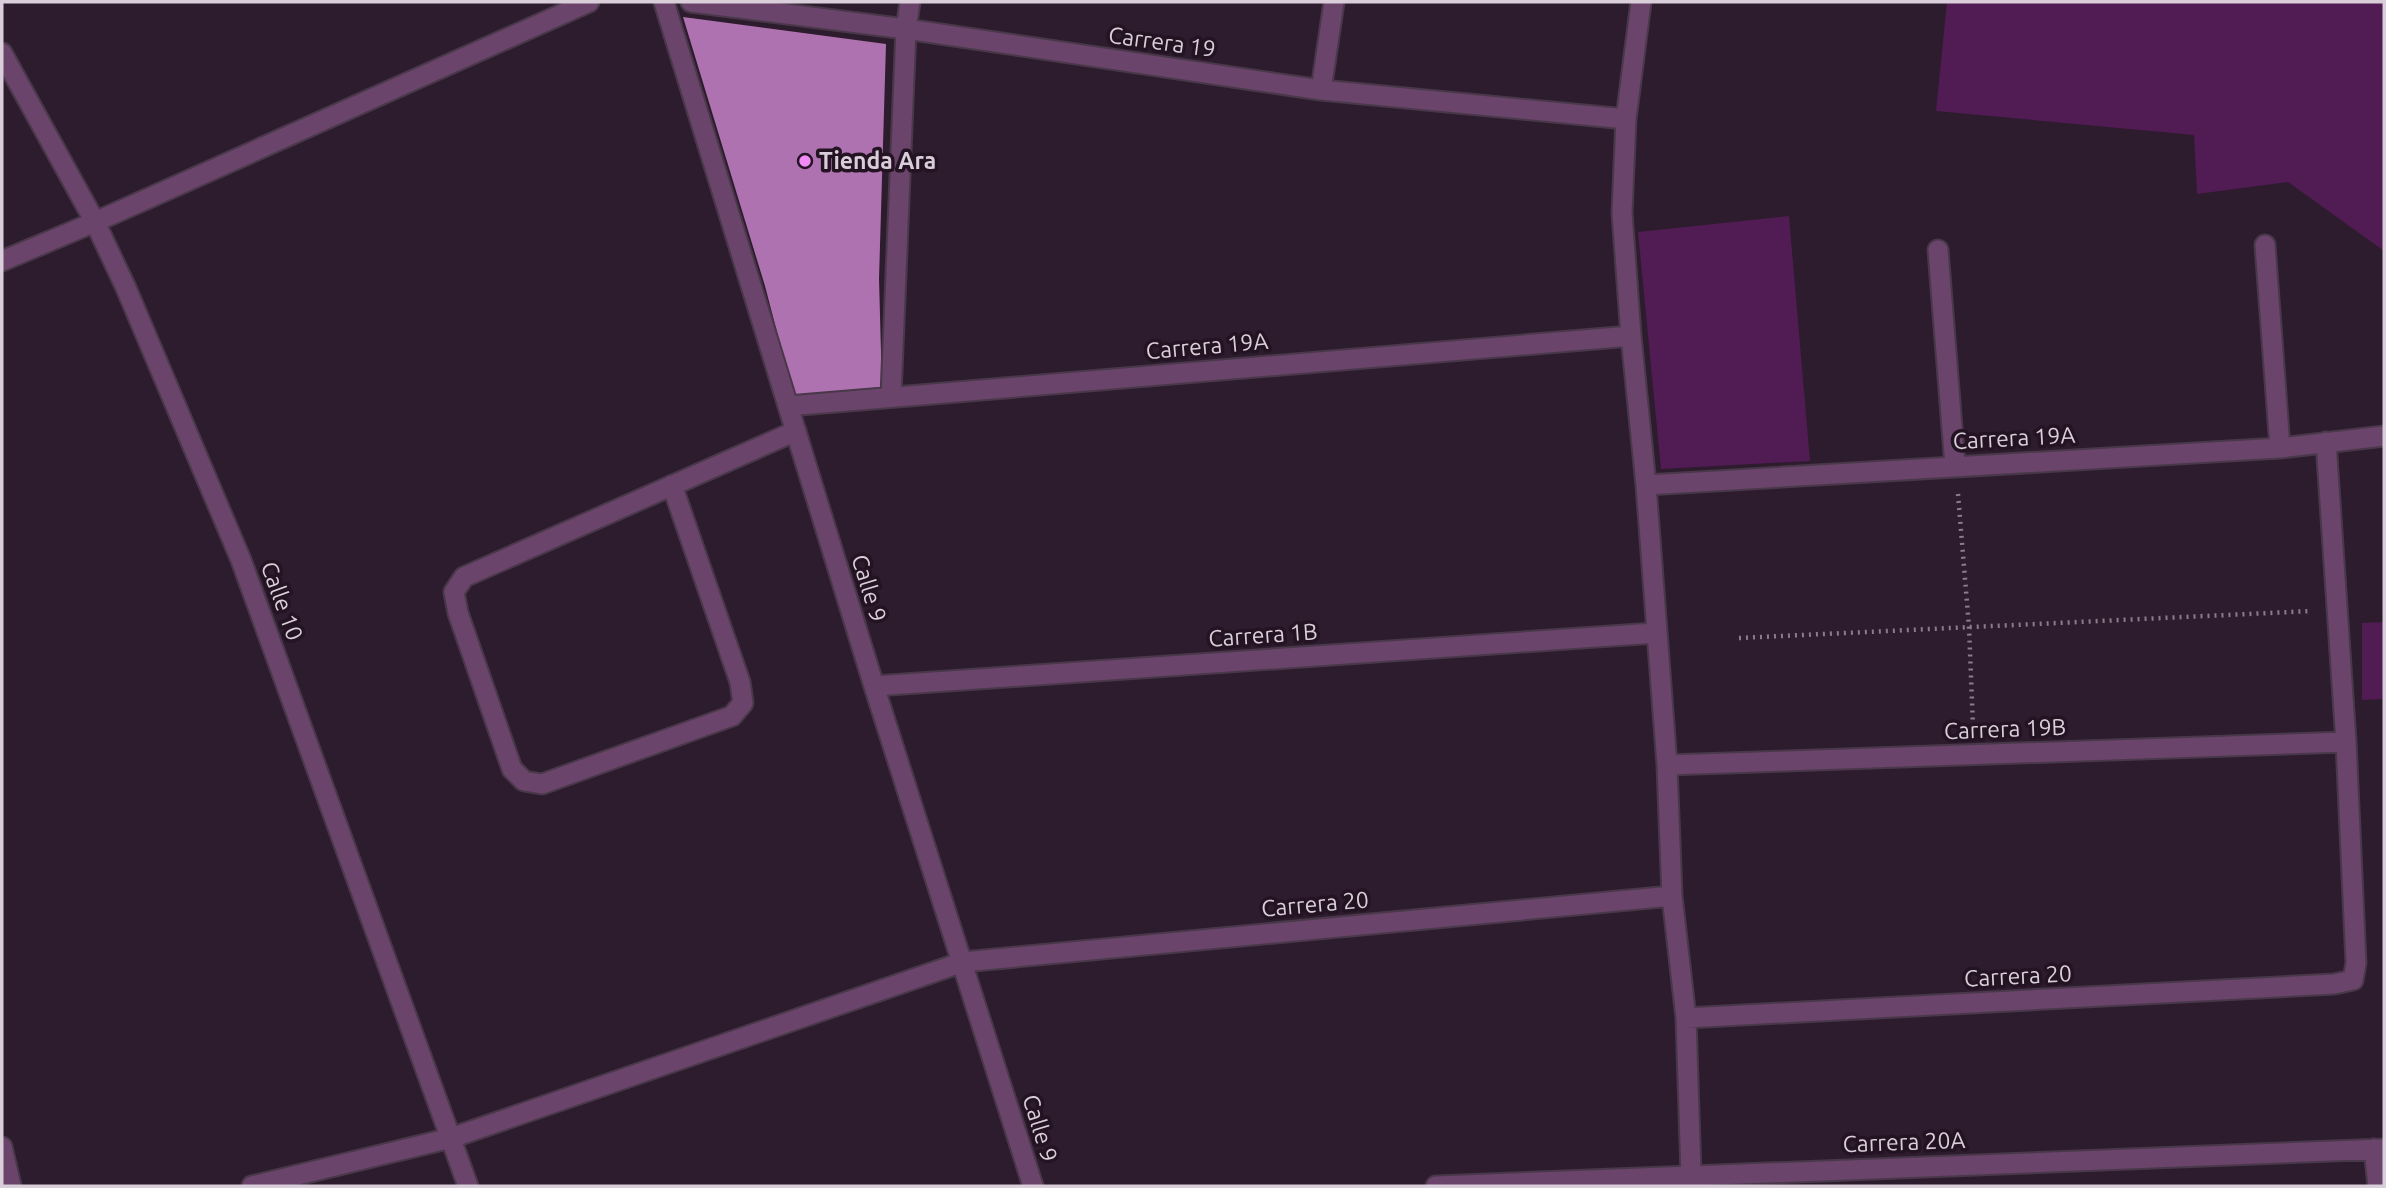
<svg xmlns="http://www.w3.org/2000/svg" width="2386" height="1188" font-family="Ubuntu,sans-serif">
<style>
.green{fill:#511b53}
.building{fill:#af72b0}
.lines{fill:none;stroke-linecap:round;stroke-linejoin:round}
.minor-casing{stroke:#493849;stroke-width:23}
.tertiary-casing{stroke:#493849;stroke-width:23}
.path{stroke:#8a7c8a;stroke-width:4.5;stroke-dasharray:2 5;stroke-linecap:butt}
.minor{stroke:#6a446b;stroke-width:19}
.tertiary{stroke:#6a446b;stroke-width:19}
.poi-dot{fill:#f18af4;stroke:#231323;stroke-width:2.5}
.labels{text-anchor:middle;stroke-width:7;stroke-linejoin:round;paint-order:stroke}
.street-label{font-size:23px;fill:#d9ced9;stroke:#231323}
.poi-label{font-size:23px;font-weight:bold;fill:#d9ced9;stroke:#231323;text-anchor:start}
</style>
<rect width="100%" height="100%" fill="#2d1c2d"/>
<!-- green -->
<path class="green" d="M1947,2H2384V251L2288,182L2197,194L2194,135L1936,111Z
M1789,216L1810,461L1661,469L1638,232Z
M2384,622V699L2362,700V623Z"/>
<!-- building -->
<path class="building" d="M683,17L886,44L879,279L882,388L794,397L765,286Z"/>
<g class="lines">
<!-- minor casing -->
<g class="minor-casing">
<path id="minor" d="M664,2L874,686L1033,1186
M691,2L906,29L1321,90L1626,119
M1641,2L1626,119L1622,213L1631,336L1646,485L1667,765L1672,896L1686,1018L1691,1175
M1321,90L1334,2
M2265,245L2280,448
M1938,250L1955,466
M2,261L95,222L589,2
M891,396L906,29L910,2
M788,406L1631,336
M672,485L740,682L743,703L732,716L542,784L524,781L512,769L458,613L454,592L464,577L796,431
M1646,485L2280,448L2384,436
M874,686L1655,633
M1667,765L2346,742
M1686,1018L2334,984L2353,980L2356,963L2346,742L2326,442
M2,1147L11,1186
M2374,1149L2378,1186
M252,1186L451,1138L963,962L1672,896
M1436,1186L2384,1149"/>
</g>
<!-- tertiary casing -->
<g class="tertiary-casing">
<path id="tertiary" d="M2,53L95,222L126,288L241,560L468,1186"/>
</g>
<!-- path -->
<path class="path" d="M1958,494L1969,627L1973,726
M1739,638L2311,611"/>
<!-- minor -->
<use href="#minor" class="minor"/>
<!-- tertiary -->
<use href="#tertiary" class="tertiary"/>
</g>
<!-- markers -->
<circle class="poi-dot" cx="805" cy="161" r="7"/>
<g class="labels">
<!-- street labels -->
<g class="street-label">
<text transform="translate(1162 42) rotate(8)" y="8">Carrera 19</text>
<text transform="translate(1207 346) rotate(-5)" y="8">Carrera 19A</text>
<text transform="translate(2014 438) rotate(-3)" y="8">Carrera 19A</text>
<text transform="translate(869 588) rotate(73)" y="8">Calle 9</text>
<text transform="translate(282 601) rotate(70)" y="8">Calle 10</text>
<text transform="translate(1263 635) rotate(-4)" y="8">Carrera 1B</text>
<text transform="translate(2005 729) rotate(-2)" y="8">Carrera 19B</text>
<text transform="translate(1315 904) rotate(-5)" y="8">Carrera 20</text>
<text transform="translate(2018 976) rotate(-3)" y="8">Carrera 20</text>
<text transform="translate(1040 1128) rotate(73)" y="8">Calle 9</text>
<text transform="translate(1904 1142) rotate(-2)" y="8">Carrera 20A</text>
</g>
<!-- poi labels -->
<g class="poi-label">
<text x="819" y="169">Tienda Ara</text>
</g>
</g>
<!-- border -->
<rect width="2386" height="1188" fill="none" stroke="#d9ced9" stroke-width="7"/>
</svg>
